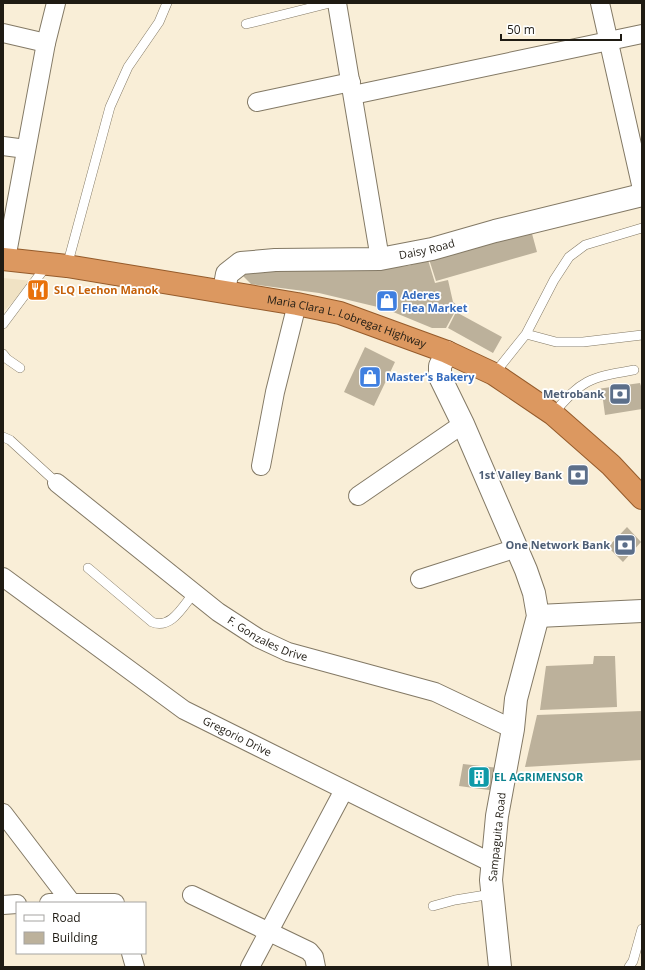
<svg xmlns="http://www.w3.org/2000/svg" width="645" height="970" font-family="'Open Sans',sans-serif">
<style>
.built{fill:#f0e2c4}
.building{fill:#bcb19b}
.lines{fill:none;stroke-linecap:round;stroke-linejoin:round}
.service-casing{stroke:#837965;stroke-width:10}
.minor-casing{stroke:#837965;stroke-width:20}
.tertiary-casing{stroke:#837965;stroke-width:24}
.trunk-casing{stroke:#955b2b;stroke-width:24}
.service{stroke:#fff;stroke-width:9}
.minor{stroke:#fff;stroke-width:18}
.tertiary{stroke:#fff;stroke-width:22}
.trunk{stroke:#dc9860;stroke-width:22}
.labels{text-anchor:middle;stroke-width:3.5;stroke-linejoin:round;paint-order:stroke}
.street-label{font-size:11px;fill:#1f1b13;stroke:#fff}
.food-label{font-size:11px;font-weight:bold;fill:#c56008;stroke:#fff;text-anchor:start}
.shop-label{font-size:11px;font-weight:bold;fill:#366cbe;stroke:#fff;text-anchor:start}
.service-label{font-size:11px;font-weight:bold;fill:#4e5e75;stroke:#fff;text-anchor:end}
.culture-label{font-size:11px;font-weight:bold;fill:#0d838f;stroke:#fff;text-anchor:start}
</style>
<rect width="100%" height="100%" fill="#f9eed7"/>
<!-- built -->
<path class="built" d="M3,278L33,281L3,312Z"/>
<!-- building -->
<path class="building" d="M531,230L537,252L436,281L429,259Z
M428,260L435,283L448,280L453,302L458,306L446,328H432L386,309L319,293L251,284L243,276L249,268L331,270L408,266Z
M456,312L502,337L493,353L448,328Z
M365,347L395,362L374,406L344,392Z
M640,383L642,389V409L605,415L603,400H599L597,389Z
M627,527L641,542L623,562L608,547Z
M594,656H615L617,707L540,710L546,666L593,664Z
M642,711V760L525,767L537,715Z
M463,764L499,768L496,791L459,786Z"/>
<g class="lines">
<!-- service casing -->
<g class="service-casing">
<path id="service" d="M246,24L330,3
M67,266L110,107L128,67L159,22L167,3
M3,324L47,265
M526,334L556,342H583L642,335
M3,354L7,359L20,368
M494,374L526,334L554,280L569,257L585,245L642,228
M553,414C582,379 589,378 634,370
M3,437L10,440L57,483
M88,568L152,622C171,630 183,606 194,593
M433,906L455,900L492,894
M629,967L633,961L642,929"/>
</g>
<!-- minor casing -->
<g class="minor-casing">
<g id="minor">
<path d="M337,3L380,259"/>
<path d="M600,3L642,189"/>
<path d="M3,33L46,43"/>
<path d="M353,95L642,34"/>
<path d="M257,102L351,82"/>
<path d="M3,146L26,149"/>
<path d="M6,259L46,43L56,3"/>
<path d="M261,466L275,392L297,304"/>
<path id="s1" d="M57,483L218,612L258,638L288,652L435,692L513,729"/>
<path d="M358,496L463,424"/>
<path id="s2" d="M3,577L184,710L492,863"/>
<path d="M420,579L517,548"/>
<path d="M3,813L71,902"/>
<path d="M192,895L309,951L314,957L316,967"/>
<path d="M49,903H115"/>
<path d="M3,905L17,904"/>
<path d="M131,953L135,967"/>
<path d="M250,967L344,790"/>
</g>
</g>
<!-- tertiary casing -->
<g class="tertiary-casing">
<g id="tertiary">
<path id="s3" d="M224,291L227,274L241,263L275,260L380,259L432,249L495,231L642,195"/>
<path d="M447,352L440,366V377L463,424L526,570L534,593L538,616L516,699L513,729L497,816L491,880L500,967"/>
<path d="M538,616L642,611"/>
</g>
</g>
<!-- trunk casing -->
<g class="trunk-casing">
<g id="trunk">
<path id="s4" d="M3,259L67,266L297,304L340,313L447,352L494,374L553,414L611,465L642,498"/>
</g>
</g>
<!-- service -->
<use href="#service" class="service"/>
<!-- minor -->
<use href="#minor" class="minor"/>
<!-- tertiary -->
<use href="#tertiary" class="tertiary"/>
<!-- trunk -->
<use href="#trunk" class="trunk"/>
</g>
<!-- icons -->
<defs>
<g id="restaurant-square" transform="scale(1.15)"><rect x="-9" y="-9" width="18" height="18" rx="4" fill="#e8710a" stroke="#fff"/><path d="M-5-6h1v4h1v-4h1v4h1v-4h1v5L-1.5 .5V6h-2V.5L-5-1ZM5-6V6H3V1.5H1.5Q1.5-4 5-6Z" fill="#fff"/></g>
<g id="shop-square" transform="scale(1.15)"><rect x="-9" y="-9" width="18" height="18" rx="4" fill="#3f7fe0" stroke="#fff"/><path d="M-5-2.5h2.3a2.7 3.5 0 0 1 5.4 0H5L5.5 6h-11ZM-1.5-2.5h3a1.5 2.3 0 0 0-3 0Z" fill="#fff"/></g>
<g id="bank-square" transform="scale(1.15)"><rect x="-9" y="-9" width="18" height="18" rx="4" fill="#5c6f8a" stroke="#fff"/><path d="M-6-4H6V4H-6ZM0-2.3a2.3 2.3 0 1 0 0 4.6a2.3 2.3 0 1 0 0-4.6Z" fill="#fff"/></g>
<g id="building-square" transform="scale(1.15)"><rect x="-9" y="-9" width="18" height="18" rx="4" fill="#0f9aa8" stroke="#fff"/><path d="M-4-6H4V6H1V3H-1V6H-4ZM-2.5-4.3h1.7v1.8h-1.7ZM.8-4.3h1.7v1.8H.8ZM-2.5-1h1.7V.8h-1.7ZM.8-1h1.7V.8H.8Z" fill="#fff"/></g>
</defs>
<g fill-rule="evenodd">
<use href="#restaurant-square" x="38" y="290"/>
<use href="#shop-square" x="387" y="301"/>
<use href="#shop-square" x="370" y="377"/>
<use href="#bank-square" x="620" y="394"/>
<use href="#bank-square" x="578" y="475"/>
<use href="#bank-square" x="625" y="545"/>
<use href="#building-square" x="479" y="777"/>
</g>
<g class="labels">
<!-- street labels -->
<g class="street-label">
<text dy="4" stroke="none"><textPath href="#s3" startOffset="222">Daisy Road</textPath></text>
<text dy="4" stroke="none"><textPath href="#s4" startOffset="350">Maria Clara L. Lobregat Highway</textPath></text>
<text dy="4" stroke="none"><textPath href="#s1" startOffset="263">F. Gonzales Drive</textPath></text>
<text dy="4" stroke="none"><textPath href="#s2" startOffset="284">Gregorio Drive</textPath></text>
<text transform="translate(497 837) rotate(-84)" y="4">Sampaguita Road</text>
</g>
<!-- food labels -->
<g class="food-label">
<text x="54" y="294">SLQ Lechon Manok</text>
</g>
<!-- shop labels -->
<g class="shop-label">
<text x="402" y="299">Aderes<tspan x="402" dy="13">Flea Market</tspan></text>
<text x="386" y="381">Master's Bakery</text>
</g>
<!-- service labels -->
<g class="service-label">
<text x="604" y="398">Metrobank</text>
<text x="562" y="479">1st Valley Bank</text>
<text x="610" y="549">One Network Bank</text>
</g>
<!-- culture labels -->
<g class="culture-label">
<text x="494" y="781">EL AGRIMENSOR</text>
</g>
</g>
<!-- border -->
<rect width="645" height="970" fill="none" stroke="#1f1b13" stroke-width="8"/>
<!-- legend -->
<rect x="16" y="902" width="130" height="52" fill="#ffffff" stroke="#a5a4a1"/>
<rect x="24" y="915" width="20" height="6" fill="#ffffff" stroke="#a5a4a1"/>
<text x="52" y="922" font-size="12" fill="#1f1b13">Road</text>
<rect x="24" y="932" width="20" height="12" fill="#bcb19b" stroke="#a5a4a1"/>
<text x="52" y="942" font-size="12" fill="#1f1b13">Building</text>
<!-- scale -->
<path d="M501 34v6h120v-6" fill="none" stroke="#1f1b13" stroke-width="2"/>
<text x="507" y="34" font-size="12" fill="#1f1b13" stroke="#ffffff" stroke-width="3" paint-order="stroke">50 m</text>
</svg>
